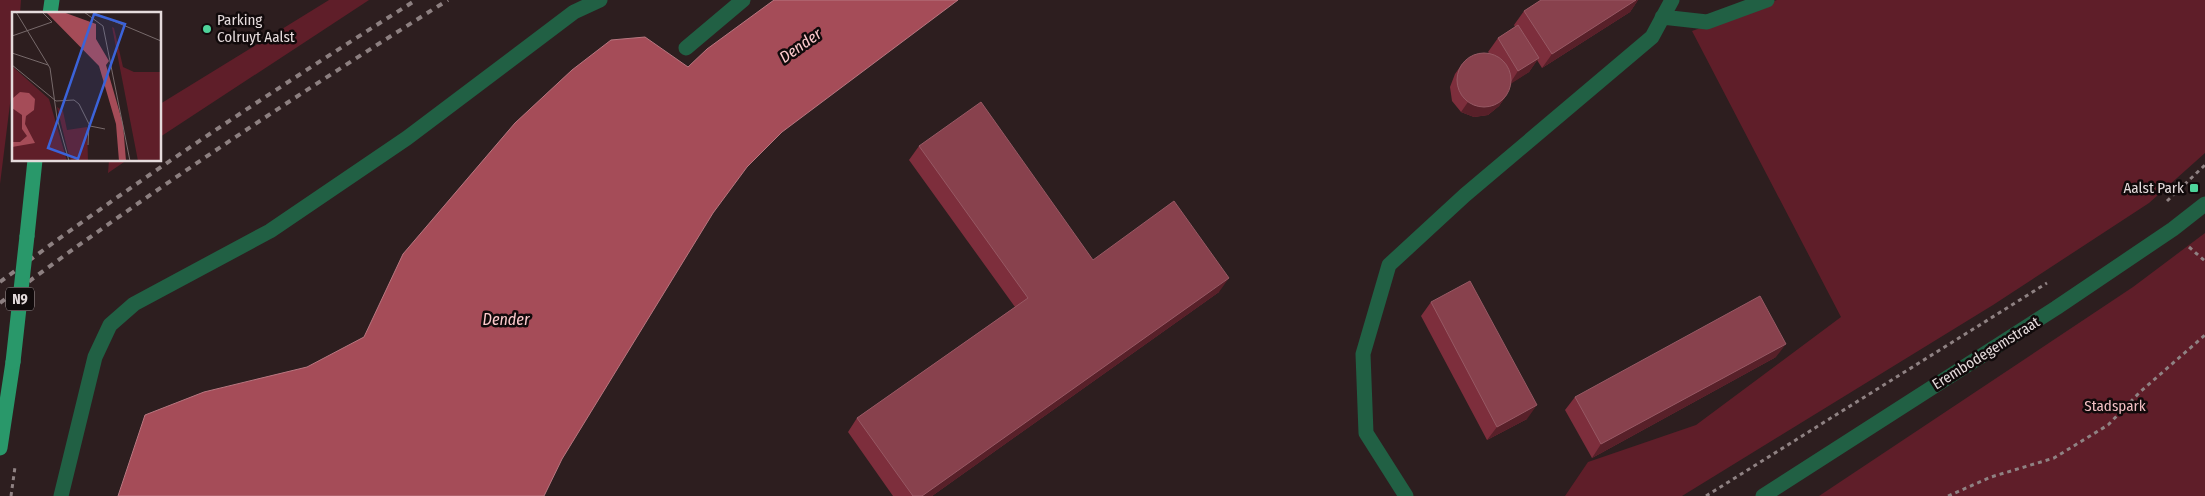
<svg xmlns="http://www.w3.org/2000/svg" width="2205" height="496" font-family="'Fira Sans Condensed',sans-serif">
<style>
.green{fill:#5f1e29}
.water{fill:#a54c58;stroke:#b87780}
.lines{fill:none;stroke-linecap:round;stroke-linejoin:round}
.path{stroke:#8f8283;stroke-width:3;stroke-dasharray:4 4;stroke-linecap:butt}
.lane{stroke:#216044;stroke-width:15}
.street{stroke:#216044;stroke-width:15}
.primary{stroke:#29986a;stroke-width:15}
.rail{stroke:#8d8081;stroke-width:4;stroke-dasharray:6 6;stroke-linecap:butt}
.primary-bridge{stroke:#29986a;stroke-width:15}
.wall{fill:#7d2e3c}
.shaded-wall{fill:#582029}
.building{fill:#88414d;stroke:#975964}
.poi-dot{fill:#4ed39a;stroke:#110a0b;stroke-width:2}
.labels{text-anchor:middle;stroke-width:5;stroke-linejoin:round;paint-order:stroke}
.shield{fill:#110a0b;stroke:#a59c9d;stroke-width:1}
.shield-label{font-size:14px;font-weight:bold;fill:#e5dbdc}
.poi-label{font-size:15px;fill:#e5dbdc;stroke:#110a0b;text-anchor:start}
.street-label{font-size:15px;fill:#e5dbdc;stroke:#110a0b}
.park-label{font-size:15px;fill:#f2bfc3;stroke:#110a0b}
.water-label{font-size:16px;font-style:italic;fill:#fdcacd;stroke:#110a0b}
.inset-road{fill:none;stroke:#776a6b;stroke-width:1}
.view{fill:#3b63d9;fill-opacity:0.15;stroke:#3b63d9;stroke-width:2.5}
.inset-edge{fill:none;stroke:#e5dbdc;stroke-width:2.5}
</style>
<rect width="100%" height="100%" fill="#2d1e1f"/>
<!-- green -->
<path class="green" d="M0,0H21L20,14H14V72L0,184Z
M329,0H369L160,137V104Z
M1777,0H2205V153L2149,203L1993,305L1682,496H1565L1588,462L1696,425L1841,317L1692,31Z
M109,160H127L108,173Z
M2205,233V496H1819L2133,287Z"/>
<!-- water -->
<path class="water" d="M774,0H958L782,132L747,167L713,213L562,459L544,496H118L145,415L204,392L307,367L364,337L403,254L515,123L572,70L611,40L645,37L688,67L707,49Z"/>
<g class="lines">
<!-- path -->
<path class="path" d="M2167,201L2205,165
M2189,247L2205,261
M11,496L15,467
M1706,496L2047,283
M1948,496L1991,477L2054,458L2108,425L2140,392L2205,335"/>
<!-- lane -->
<path class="lane" d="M1662,17L1707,22L1767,0
M686,48L743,0
M61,496L95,357L110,325L134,304L270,231L407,138L574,12L600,0
M1406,496L1366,433L1363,354L1389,265L1465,195L1652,37L1672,0"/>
<!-- street -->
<path class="street" d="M1763,496L2056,308L2173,229L2205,204"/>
<!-- primary -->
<path class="primary" d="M50,14L52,0
M27,236L35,160
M0,448L13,362"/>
<!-- rail -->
<path class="rail" d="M0,282C134,182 275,89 416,0
M0,303C144,195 295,96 448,0"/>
<!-- primary-bridge -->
<path class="primary-bridge" d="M13,362L27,236"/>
</g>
<!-- wall -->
<path class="wall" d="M1541,0H1638L1630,12L1542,68L1537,60L1529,72L1511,83L1506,96L1499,106L1488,115L1474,117L1461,112L1452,101L1450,87L1455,74L1462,64L1489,53L1488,52L1498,38L1515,27L1514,25L1524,11Z
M919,146L1093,260L1219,292L932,496H893L848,432L857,418L1015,307L909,160Z
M1431,302L1527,419L1487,440L1421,316Z
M1776,357L1592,458L1565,410L1575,397Z"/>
<!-- shaded-wall -->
<path class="shaded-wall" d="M1636,0H1638L1630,12L1542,68L1552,54Z
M1539,58L1529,72L1509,85L1518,71Z
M1506,96L1499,106L1488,115L1474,117L1461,112L1468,102Z
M1229,278L1219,292L932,496H922Z
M1786,344L1776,357L1592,458L1601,444Z
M1537,405L1527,419L1487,440L1497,427Z"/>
<!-- building -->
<path class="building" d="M1541,0H1636L1552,54L1524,11Z
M1518,25L1539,58L1518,71L1498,38Z
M1457 80a27 27 0 1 1 54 0a27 27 0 1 1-54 0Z
M981,102L1093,260L1174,201L1229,278L922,496H913L857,418L1028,298L919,146Z
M1470,281L1537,405L1497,427L1431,302Z
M1760,296L1786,344L1601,444L1575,397Z"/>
<!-- markers -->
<g class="poi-dot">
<circle cx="207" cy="29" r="5"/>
<rect x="2189" y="183" width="10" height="10" rx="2.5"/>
</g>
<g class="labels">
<!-- shield labels -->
<rect class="shield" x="6" y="287.5" width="28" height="23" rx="4"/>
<g class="shield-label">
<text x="20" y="304">N9</text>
</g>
<!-- poi labels -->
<g class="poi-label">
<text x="217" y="25">Parking<tspan x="217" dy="17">Colruyt Aalst</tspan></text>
<text x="2184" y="193" text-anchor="end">Aalst Park</text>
</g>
<!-- street labels -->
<g class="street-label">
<text transform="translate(1986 353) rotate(-32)" y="5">Erembodegemstraat</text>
</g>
<!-- park labels -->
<g class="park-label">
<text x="2115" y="411">Stadspark</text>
</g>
<!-- water labels -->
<g class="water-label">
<text transform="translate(800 45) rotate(-35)" y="6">Dender</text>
<text x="506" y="325">Dender</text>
</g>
</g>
<!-- overview -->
<g transform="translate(12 12)">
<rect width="149" height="149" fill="#2d1e1f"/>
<path d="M100,15L102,16L111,55L122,60H149V149H126ZM0,54L37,87L55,149H0ZM45,95L51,99L55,118L75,115L76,149H60L57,144Z" fill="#5f1e29"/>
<path d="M34,0H51L84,12V27L97,49L94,53L111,112L114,149H107L104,112L87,54ZM8,80L17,81L23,87L22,98L14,104L13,112L23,131L0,135V130H8L15,124L10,117V103L0,96L1,86Z" fill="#a54c58"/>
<path class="inset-road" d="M4,0L38,56L45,106L57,149M72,0L91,14L118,149M80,0L149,29M0,24L40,10L30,0M0,41L36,53M0,53L44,89L62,88L67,92L78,114L93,117M76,133L77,113"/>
<path class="view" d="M82,2L113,12L66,147L36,136Z"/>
<rect width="149" height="149" class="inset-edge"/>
</g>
</svg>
